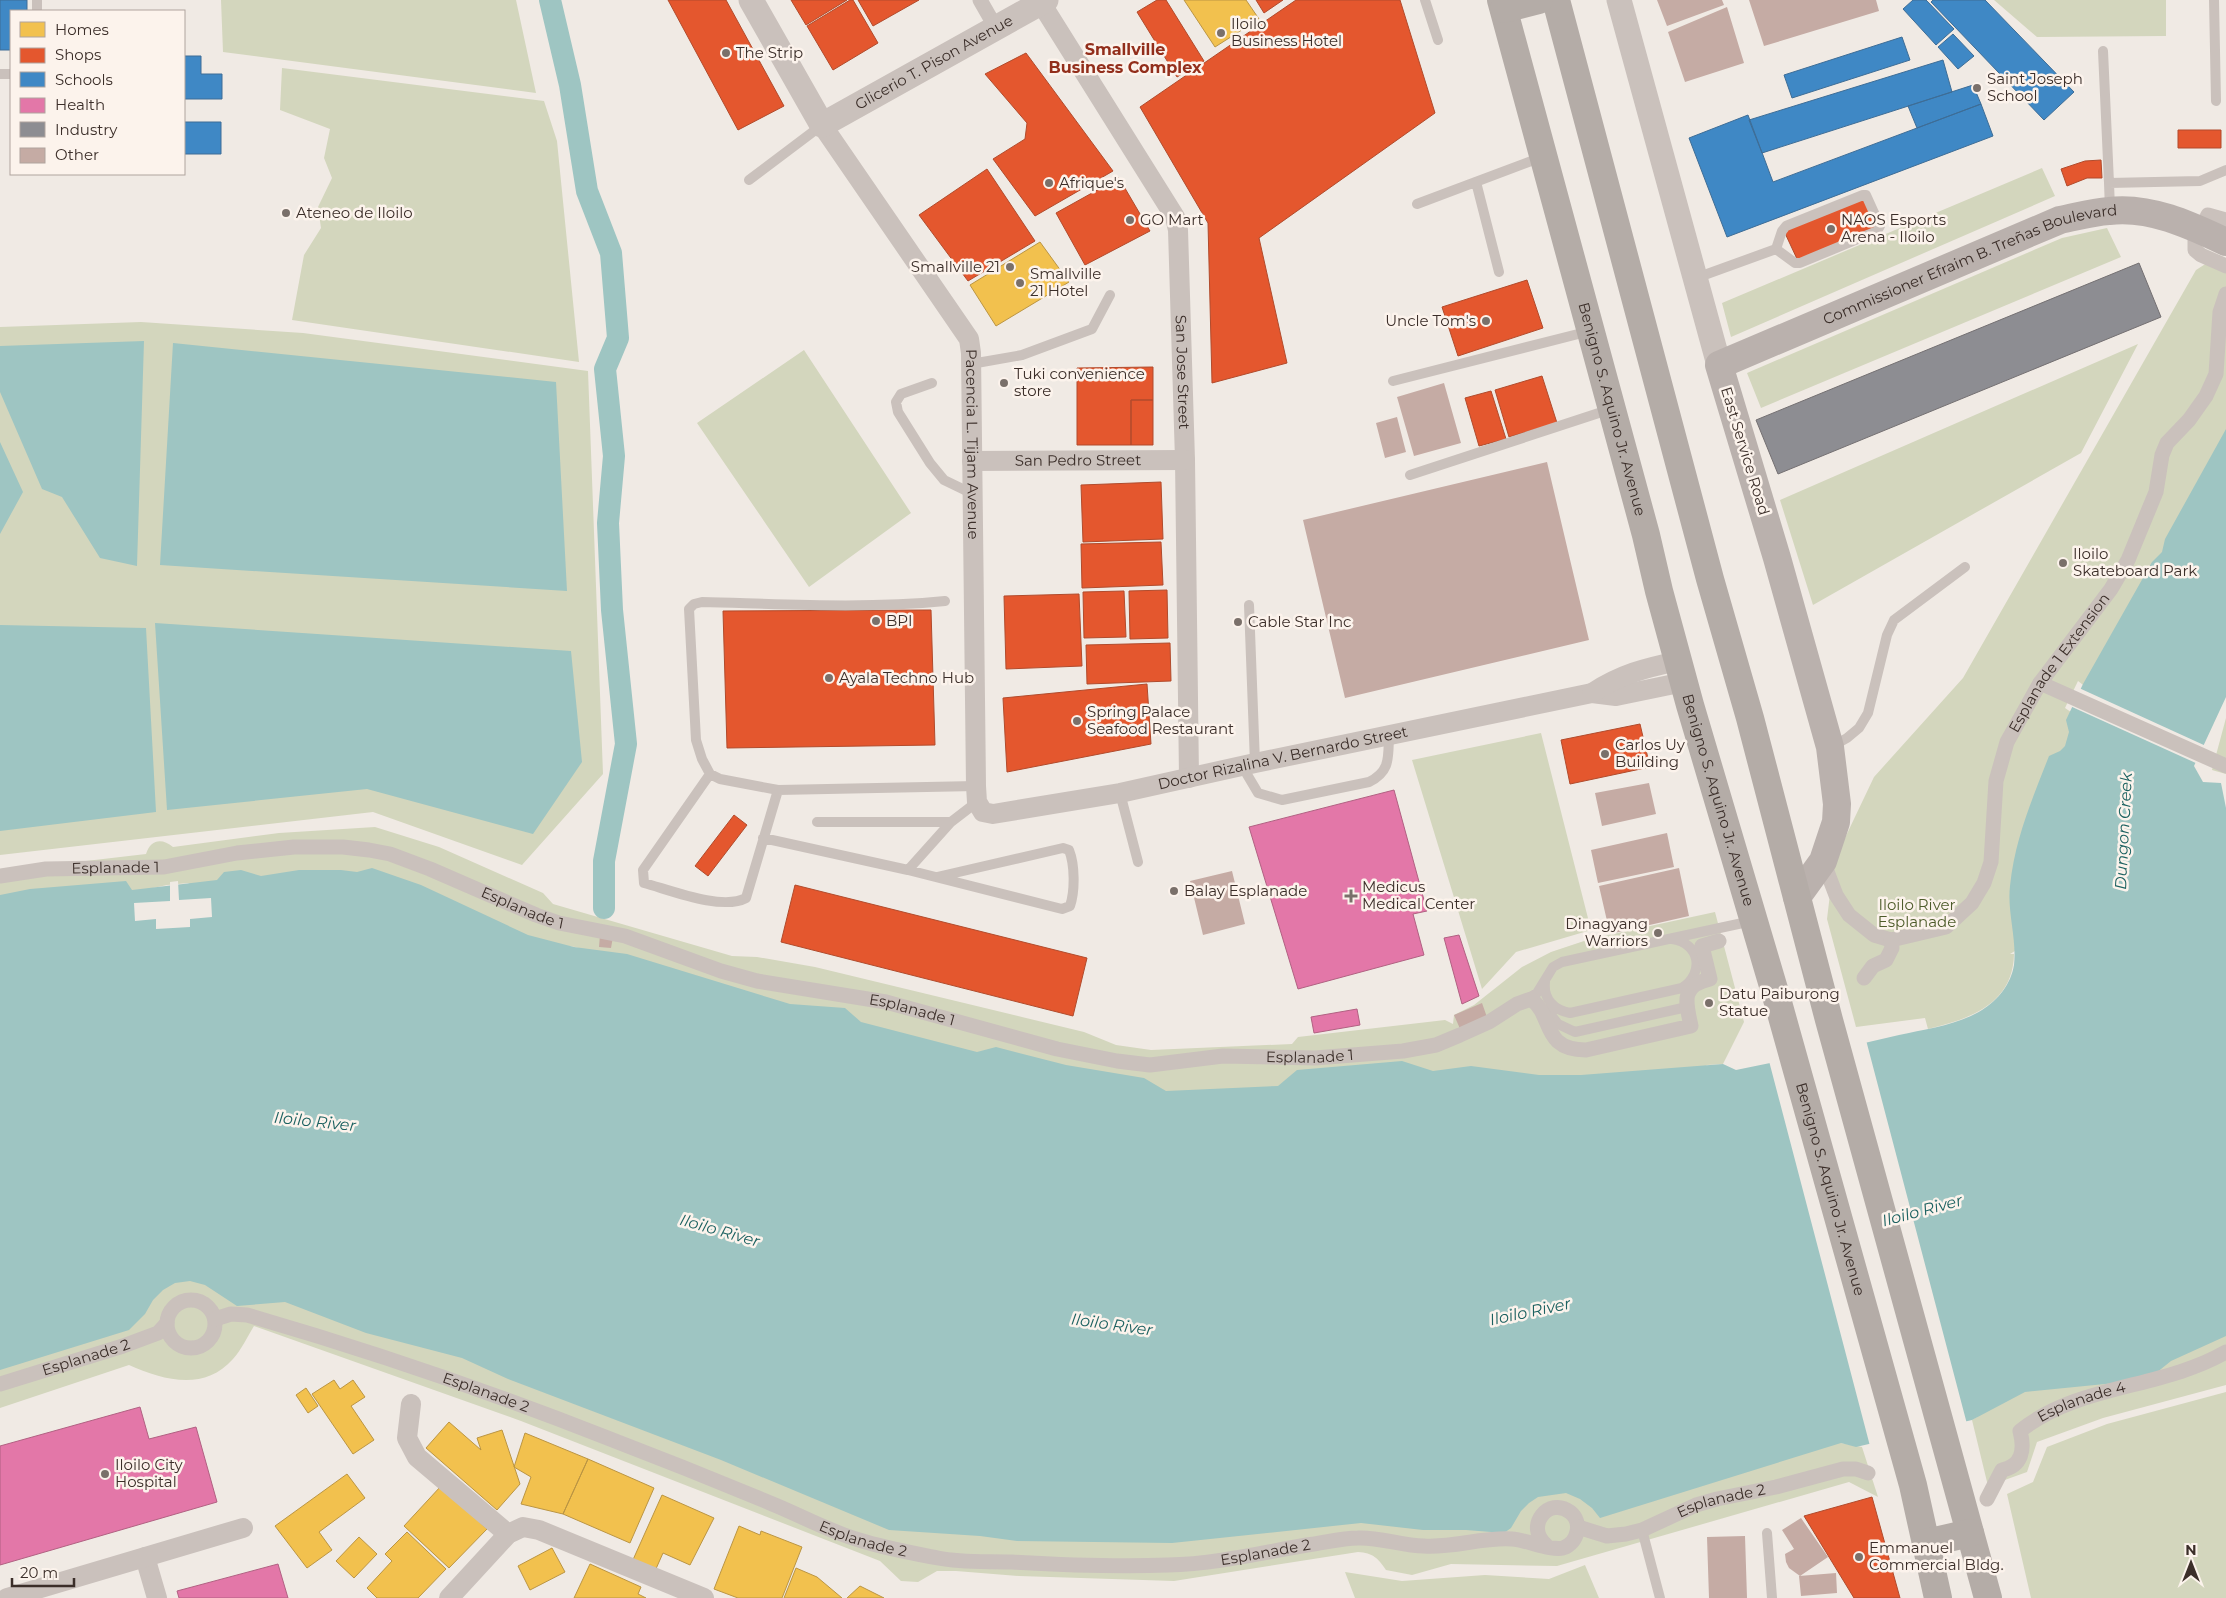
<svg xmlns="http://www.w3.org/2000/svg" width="2226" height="1598" font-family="Montserrat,sans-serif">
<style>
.green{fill:#d3d6bd}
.water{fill:#9ec5c2}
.pier{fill:#f0eae4}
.homes{fill:#f2c14e;stroke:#bb9543}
.shops{fill:#e4572e;stroke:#b14b2c}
.schools{fill:#3f88c5;stroke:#3e6d96}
.health{fill:#e377a8;stroke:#b16182}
.industry{fill:#8d8d92;stroke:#747072}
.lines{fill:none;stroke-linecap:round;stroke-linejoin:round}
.canal{stroke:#9ec5c2;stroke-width:22}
.building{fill:#c5aba4}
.service{stroke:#cac1bc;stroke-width:10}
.pedestrian{stroke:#cac1bc;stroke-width:15}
.minor{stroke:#cac1bc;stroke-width:20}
.tertiary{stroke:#cac1bc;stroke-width:25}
.secondary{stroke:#bab1ad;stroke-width:28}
.trunk{stroke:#b4aca7;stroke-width:28}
.poi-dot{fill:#7a706a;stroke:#fcf3ec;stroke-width:2}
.labels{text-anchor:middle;stroke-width:5;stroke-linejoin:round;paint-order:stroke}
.poi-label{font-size:15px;fill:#3b2e29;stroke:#fcf3ec;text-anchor:start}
.street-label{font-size:15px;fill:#3b2e29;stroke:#fcf3ec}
.park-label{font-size:15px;fill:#4e5c2b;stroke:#fcf3ec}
.neighbourhood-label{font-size:16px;font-weight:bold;fill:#922e1b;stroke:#fcf3ec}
.water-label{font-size:16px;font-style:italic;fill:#1b6160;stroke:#fcf3ec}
</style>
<rect width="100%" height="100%" fill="#f0eae4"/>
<!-- green -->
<path class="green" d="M221,0H516L536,93L223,52Z
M1994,0H2166V36L2037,37Z
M282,68L544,101L557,141L579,362L292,320L304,255L321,228L318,207L332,178L324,158L330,129L280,110Z
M2042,168L2055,196L1731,337L1722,303Z
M2107,228L2121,257L1761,408L1747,373L2062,238Z
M2218,256L2226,261V496L2091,691L2078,681L2065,708L2090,725L2023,946L2010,954H2014C2013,1004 1970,1019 1928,1029L1925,1018L1856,1027L1827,919L1834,861L1874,777L1963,678L2196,270Z
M141,322L303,333L588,371L603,774L522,865L373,812L0,855V327Z
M2138,344L2081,453L1813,605L1780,500Z
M804,350L911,513L809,587L697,423Z
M2226,718V774L2212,770Z
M1541,733L1591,930L1516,952L1482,989L1412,760Z
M375,827L439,847L543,893L553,904L732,956L757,957L815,967L1084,1032L1116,1045L1151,1050L1292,1044L1298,1037L1445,1020L1453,1024L1454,1015L1474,1005L1522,967L1551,952L1590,939L1715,912L1744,1022L1723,1064L1707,1065L1686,1082L1116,1103L575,947L203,892L188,883L167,885L0,921V871L146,854C151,839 162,838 173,847L279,833Z
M176,1259L269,1295L1822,1428L1841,1443L1862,1447L1878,1497L1849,1482L1557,1566L1451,1564L1412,1575L1386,1570C1378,1558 1373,1553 1358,1552L1174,1581L1019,1576L956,1571H937L918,1582L901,1581L880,1561L521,1421L254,1326C247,1337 242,1349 233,1359C204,1392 163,1380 129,1365L0,1408V1329Z
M2226,1318V1385L2103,1418L2037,1442L2027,1472L1988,1486L1972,1420L1977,1417L1974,1400Z
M2226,1392V1598H2031L2007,1494L2033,1482L2047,1447L2107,1424Z
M1585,1565L1599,1598H1355L1345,1572L1402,1581L1485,1575L1549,1579Z"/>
<!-- water -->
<path class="water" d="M144,341L137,566L100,558L62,497L42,489L0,392V346Z
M173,343L556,382L567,591L160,565Z
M2226,429V697L2194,766L2203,782L2221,783L2226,808V1336L2171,1361L2156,1373L2115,1383L2025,1392L1972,1420L1856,1447L1841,1443L1600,1518L1592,1508L1580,1499L1566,1493L1538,1497L1529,1503L1521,1511L1511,1528L1504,1533L1466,1530H1423L1361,1523L1172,1543L1017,1541L980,1536L889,1530L721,1460L508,1379L462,1358L366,1333L285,1302L237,1306L205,1285L190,1281L175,1283L163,1290L153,1300L145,1314L129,1330L0,1370V895L30,889L126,881L132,890L217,880L224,872L241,870L261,876L299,870H341L357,872L372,868L421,885L528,935L574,947L627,954L790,1004L845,1008L861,1022L977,1052L996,1047L1066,1065L1144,1078L1166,1091L1278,1086L1297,1070L1402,1061L1433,1071L1471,1066L1539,1075H1581L1723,1064L1736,1070C1790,1059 1845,1048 1899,1035C1926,1029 1958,1025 1982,1010C1998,1000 2011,984 2014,965C2017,939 2007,912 2010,886C2015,838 2032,800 2049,756L2060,751L2065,746L2069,732L2066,720L2083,684L2152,562L2162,552L2165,539Z
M0,442L23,492L0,534Z
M155,623L571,651L582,762L533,834L367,789L167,810Z
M0,625L146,628L156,812L0,831Z"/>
<!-- pier -->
<path class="pier" d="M2079,688L2206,746L2198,764L2070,706Z
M178,881L179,900L211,898L212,917L190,919V927L156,929V919L135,921L134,903L170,901V882Z
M1866,1040L1967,1424L1870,1446L1769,1061Z"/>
<!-- homes -->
<path class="homes" d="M1184,0H1246L1259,19L1215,47Z
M1040,242L1069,282L996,326L970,285Z
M334,1380L340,1389L353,1380L365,1397L351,1406L374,1440L353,1454L312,1394Z
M306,1388L318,1406L308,1413L296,1395Z
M449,1422L481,1450L477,1438L502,1430L520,1484L497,1510L426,1448Z
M525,1433L588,1459L563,1514L521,1504L531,1477L514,1467Z
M588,1459L654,1488L630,1543L563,1514Z
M347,1474L365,1498L319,1532L332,1550L307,1568L275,1526Z
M441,1486L487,1529L449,1568L404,1526Z
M662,1495L714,1518L690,1565L663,1553L655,1571L632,1562Z
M739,1526L760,1535L761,1531L802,1547L782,1598H738L714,1589Z
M407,1532L446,1569L418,1598H377L367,1588L392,1561L385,1554Z
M359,1537L377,1554L354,1578L336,1561Z
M552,1548L565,1572L530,1590L518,1566Z
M590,1564L641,1587L638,1594L646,1598H574Z
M796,1568L817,1577L842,1598H784Z
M860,1586L884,1598H847Z"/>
<!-- shops -->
<path class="shops" d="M668,0H726L784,106L738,130Z
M791,0H847L806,25Z
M850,0H853L878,43L833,70L807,26Z
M858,0H919L873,26Z
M1157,0H1166L1204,61L1177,77L1137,12Z
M1256,0H1283L1264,13Z
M1296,0H1400L1435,113L1259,238L1287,363L1212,383L1208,223L1140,107Z
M1026,53L1113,171L1035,216L993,159L1025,139L1027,123L985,74Z
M2178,130H2221V148H2178Z
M2101,160L2102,178H2087L2067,186L2061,169L2085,161Z
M987,169L1035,241L968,281L919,215Z
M1119,178L1150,231L1085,265L1056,213Z
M1864,197L1877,227L1798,261L1784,231Z
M1527,280L1543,328L1458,356L1442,307Z
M1153,367V400H1131V445H1077V368Z
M1542,376L1557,423L1509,437L1495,390Z
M1491,391L1506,439L1479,446L1465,398Z
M1131,400H1153V445H1131Z
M1161,482L1163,539L1083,542L1081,485Z
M1161,542L1163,585L1082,588L1081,544Z
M1167,590L1168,638L1130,639L1129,591Z
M1124,591L1126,637L1084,638L1083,592Z
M1079,594L1082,666L1006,669L1004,596Z
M931,610L935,745L727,748L723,611Z
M1170,643L1171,681L1087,684L1086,645Z
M1147,684L1151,744L1007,772L1003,698Z
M1640,724L1650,767L1570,784L1561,740Z
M734,815L747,825L708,876L695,866Z
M795,885L1087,958L1073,1016L781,942Z
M1872,1497L1900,1598H1854L1804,1516Z"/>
<!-- schools -->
<path class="schools" d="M0,0H27V11H11V50H0Z
M1913,0H1926L1954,29L1936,45L1903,9Z
M1933,0H1985L2074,92L2044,120L1931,2Z
M1953,34L1974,56L1958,69L1938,47Z
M1902,37L1910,60L1792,98L1784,75Z
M184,56H201V74H222V99H184Z
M1943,60L1952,92L1762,153L1749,120Z
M1973,85L1981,104L1917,128L1908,106Z
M1981,104L1993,136L1727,237L1689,138L1748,115L1773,182Z
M184,122H221V154H184Z"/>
<!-- health -->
<path class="health" d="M1394,790L1427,911L1413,914L1424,955L1298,989L1249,827Z
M1459,935L1479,996L1462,1004L1444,938Z
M1357,1009L1360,1025L1314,1033L1311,1017Z
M140,1407L149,1439L196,1427L217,1502L0,1565V1446Z
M278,1564L288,1598H179L177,1591Z"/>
<!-- industry -->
<path class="industry" d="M2139,263L2161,317L1778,474L1756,420Z"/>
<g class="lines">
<!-- canal -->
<path class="canal" d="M550,0L570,85L587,191L611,253L618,338L605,369L614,456L608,523L612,610L626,744L604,861V908"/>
</g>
<!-- building -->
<path class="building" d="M1657,0H1722L1724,5L1667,26Z
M1749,0H1876L1879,11L1764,46Z
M1727,7L1744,63L1685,82L1668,32Z
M1444,383L1461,443L1414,456L1397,397Z
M1397,417L1406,452L1385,458L1376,423Z
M1547,462L1589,640L1345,698L1303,520Z
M1649,783L1656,814L1602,826L1595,793Z
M1667,833L1674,867L1598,883L1591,850Z
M1679,868L1689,916L1610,934L1599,886Z
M1232,871L1245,924L1203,935L1190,881Z
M600,935L613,937L611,948L599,947Z
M1482,1003L1488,1020L1461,1031L1454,1015Z
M1801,1518L1828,1557L1800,1576L1789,1568L1786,1562L1785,1554L1794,1549L1782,1530Z
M1745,1536L1747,1598H1709L1707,1537Z
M1836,1573L1837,1593L1801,1596L1799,1576Z"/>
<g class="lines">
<!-- service -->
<path class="service" d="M37,0V11
M1425,0L1438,40
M2214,0L2216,101
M2103,51L2109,183
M0,74H11
M749,180L822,125
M1476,182L1499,272
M1863,195H1866L1880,226L1877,231L1800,263H1795L1776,249L1782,231L1786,226Z
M1417,204L1542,157
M2110,209L2109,183L2200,181L2226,170
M1696,278L1776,249
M971,364L1022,355L1092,329L1110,295
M1393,381L1590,331
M932,383L901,394L896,402L898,412L930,463L944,480L973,494
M1410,475L1611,409
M945,601C865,609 782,604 702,602L694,604L689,609L696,740L702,759L710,774L720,779L778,790L976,786
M1249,605L1255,763
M1831,747L1847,738L1859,728L1868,713L1887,635L1894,620L1965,567
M1242,766L1258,793L1282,800L1369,782C1391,771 1388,757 1389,735
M710,774L643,870L644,883C670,890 722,911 746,898L778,790
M1120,793L1138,862
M817,822H951
M763,838L908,870L1062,909L1070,906C1075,891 1075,865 1069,850L1063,848L937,877
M908,870L951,822L977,802
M1545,982C1543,999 1554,1010 1570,1013L1682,988C1705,973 1700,943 1672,939
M1526,1000L1537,993L1553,967L1562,962L1752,921
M1547,1010L1558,1024L1575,1032L1687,1007
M1642,1530L1660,1598
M1767,1533L1772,1598"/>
<!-- pedestrian -->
<g class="pedestrian">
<path d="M980,0L996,28"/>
<path d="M2226,220L2208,215L2195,240V250L2201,255L2226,266"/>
<path d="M2040,683L2226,766"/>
<path id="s1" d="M1823,861L1836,895L1849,915L1874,935L1891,940L1946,927L1972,903L1984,883L1991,862L1996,781L2007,742L2040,683L2111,589L2128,560L2156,492L2162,455L2167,443L2189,420L2206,396L2216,374L2220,312L2226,294"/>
<path id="s2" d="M0,876L46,869L164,867L237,853L294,847H343L369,850L390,854L430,869L536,915L559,923L625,936L721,971L757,981L886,1002L1057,1049L1117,1061L1150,1065L1223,1056L1315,1058L1403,1051L1436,1045L1460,1035L1489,1022L1517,1004L1531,999C1554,1016 1541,1050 1586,1050L1691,1026C1686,1002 1680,986 1710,979L1702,946L1719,941"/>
<path d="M1864,978L1873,966L1886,960L1892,948L1891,940"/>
<circle cx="191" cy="1324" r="24"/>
<path id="s3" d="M215,1319L231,1314L247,1315C368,1350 488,1391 605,1437C660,1458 715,1480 770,1503C800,1515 828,1531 859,1540C884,1548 912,1553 938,1558C962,1563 988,1561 1012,1562C1064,1565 1116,1567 1168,1565C1214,1564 1261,1553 1307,1545C1324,1543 1341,1538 1358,1538C1380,1537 1402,1546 1424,1546C1454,1548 1482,1537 1512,1539C1527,1540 1551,1551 1563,1548C1578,1543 1583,1522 1570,1512C1549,1496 1524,1526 1546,1545"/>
<path id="s4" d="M0,1384L123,1346L158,1333L167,1323"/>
<path id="s5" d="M1987,1499L2002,1470C2022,1466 2025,1450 2020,1431C2078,1384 2162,1389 2226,1352"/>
<path id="s6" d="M1578,1527L1607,1536L1626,1534L1642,1530L1696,1505L1717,1499L1776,1487L1843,1469H1856L1868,1473"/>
</g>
<!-- minor -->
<g class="minor">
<path id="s7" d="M1041,3L1175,217L1178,230L1185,460L1189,778"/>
<path id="s8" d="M822,125L969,339L971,353L976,786L977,802L983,812L993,814L1120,793L1255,763L1592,693L1616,696L1684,682"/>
<path id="s9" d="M972,461L1185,460"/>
<path d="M1592,693C1621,674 1645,668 1678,661"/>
<path d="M411,1404L407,1438L417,1457L508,1534"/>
<path d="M145,1557L157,1598"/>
<path d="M7,1598L243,1528"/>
<path d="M449,1598L508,1534L523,1527L539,1530L704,1598"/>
</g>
<!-- tertiary -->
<g class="tertiary">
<path id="s10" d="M751,0L822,125L1046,0"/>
<path d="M1619,0L1719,365"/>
</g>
<!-- secondary -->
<path class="secondary" id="s11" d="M1797,897L1823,861L1836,822L1837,804L1830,747L1777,558L1719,365L2060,220C2076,217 2092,212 2109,211C2150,206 2190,225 2226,242"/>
<!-- trunk -->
<g class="trunk">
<path id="s12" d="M1501,0L1646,535L1659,591L1690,705L1779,1006L1913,1485L1938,1598"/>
<path d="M1556,0L1710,579L1750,718L1829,1020L1988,1598"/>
<path d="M1504,9L1539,0"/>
<path d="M1926,1543L1970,1533"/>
</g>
</g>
<!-- markers -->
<g class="poi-dot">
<circle cx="1221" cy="33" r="5"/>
<circle cx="726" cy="53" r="5"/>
<circle cx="1977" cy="88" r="5"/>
<circle cx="1049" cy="183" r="5"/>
<circle cx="286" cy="213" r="5"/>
<circle cx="1130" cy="220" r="5"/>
<circle cx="1831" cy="229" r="5"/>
<circle cx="1010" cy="267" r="5"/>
<circle cx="1020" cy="283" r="5"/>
<circle cx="1486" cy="321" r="5"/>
<circle cx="1004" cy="383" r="5"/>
<circle cx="2063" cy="563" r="5"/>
<circle cx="876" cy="621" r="5"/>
<circle cx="1238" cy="622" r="5"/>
<circle cx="829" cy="678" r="5"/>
<circle cx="1077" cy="721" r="5"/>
<circle cx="1605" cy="754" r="5"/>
<circle cx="1174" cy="891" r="5"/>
<path d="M1348.5 888.5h5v5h5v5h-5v5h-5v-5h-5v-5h5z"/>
<circle cx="1658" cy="933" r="5"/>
<circle cx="1709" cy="1003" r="5"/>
<circle cx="105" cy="1474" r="5"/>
<circle cx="1859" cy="1557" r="5"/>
</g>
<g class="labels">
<!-- poi labels -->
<g class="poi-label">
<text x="1231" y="29">Iloilo<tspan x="1231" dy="17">Business Hotel</tspan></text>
<text x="736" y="58">The Strip</text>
<text x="1987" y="84">Saint Joseph<tspan x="1987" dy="17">School</tspan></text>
<text x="1059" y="188">Afrique's</text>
<text x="296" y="218">Ateneo de Iloilo</text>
<text x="1140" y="225">GO Mart</text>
<text x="1841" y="225">NAOS Esports<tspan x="1841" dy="17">Arena - Iloilo</tspan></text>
<text x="1000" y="272" text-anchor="end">Smallville 21</text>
<text x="1030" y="279">Smallville<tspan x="1030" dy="17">21 Hotel</tspan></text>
<text x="1476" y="326" text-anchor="end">Uncle Tom's</text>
<text x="1014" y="379">Tuki convenience<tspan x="1014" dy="17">store</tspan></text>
<text x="2073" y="559">Iloilo<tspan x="2073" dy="17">Skateboard Park</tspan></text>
<text x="886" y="626">BPI</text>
<text x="1248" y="627">Cable Star Inc</text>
<text x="839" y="683">Ayala Techno Hub</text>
<text x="1087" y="717">Spring Palace<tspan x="1087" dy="17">Seafood Restaurant</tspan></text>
<text x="1615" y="750">Carlos Uy<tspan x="1615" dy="17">Building</tspan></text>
<text x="1362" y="892">Medicus<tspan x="1362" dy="17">Medical Center</tspan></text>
<text x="1184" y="896">Balay Esplanade</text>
<text x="1648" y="929" text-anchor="end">Dinagyang<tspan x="1648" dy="17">Warriors</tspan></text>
<text x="1719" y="999">Datu Paiburong<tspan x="1719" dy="17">Statue</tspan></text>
<text x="115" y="1470">Iloilo City<tspan x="115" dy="17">Hospital</tspan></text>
<text x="1869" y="1553">Emmanuel<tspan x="1869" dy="17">Commercial Bldg.</tspan></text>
</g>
<!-- street labels -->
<g class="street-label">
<text dy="5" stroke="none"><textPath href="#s10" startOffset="272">Glicerio T. Pison Avenue</textPath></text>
<text dy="5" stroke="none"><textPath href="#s11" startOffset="830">Commissioner Efraim B. Treñas Boulevard</textPath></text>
<text dy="5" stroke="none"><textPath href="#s7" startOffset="408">San Jose Street</textPath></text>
<text dy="5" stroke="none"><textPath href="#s12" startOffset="424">Benigno S. Aquino Jr. Avenue</textPath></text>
<text dy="5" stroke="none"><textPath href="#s8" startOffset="365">Pacencia L. Tijam Avenue</textPath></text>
<text transform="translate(1745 451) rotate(73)" y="5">East Service Road</text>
<text dy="5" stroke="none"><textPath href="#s9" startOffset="106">San Pedro Street</textPath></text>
<text dy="5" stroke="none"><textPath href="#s1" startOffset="464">Esplanade 1 Extension</textPath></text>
<text dy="5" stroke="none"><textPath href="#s8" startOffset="1040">Doctor Rizalina V. Bernardo Street</textPath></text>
<text dy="5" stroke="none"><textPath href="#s12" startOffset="829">Benigno S. Aquino Jr. Avenue</textPath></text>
<text dy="5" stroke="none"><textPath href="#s2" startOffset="116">Esplanade 1</textPath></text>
<text dy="5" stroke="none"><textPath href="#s2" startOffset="536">Esplanade 1</textPath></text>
<text dy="5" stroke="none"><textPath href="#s2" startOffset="940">Esplanade 1</textPath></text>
<text dy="5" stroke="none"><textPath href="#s2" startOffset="1345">Esplanade 1</textPath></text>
<text dy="5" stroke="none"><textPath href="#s12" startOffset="1234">Benigno S. Aquino Jr. Avenue</textPath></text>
<text dy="5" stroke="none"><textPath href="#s4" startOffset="90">Esplanade 2</textPath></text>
<text dy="5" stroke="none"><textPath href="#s3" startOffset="284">Esplanade 2</textPath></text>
<text dy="5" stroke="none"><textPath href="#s5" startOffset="151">Esplanade 4</textPath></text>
<text dy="5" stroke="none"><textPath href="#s6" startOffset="151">Esplanade 2</textPath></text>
<text dy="5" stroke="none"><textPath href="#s3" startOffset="689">Esplanade 2</textPath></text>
<text dy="5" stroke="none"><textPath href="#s3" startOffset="1095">Esplanade 2</textPath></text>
</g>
<!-- park labels -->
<g class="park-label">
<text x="1917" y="910">Iloilo River<tspan x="1917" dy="17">Esplanade</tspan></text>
</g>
<!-- neighbourhood labels -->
<g class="neighbourhood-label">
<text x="1125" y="55">Smallville<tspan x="1125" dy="18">Business Complex</tspan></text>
</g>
<!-- water labels -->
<g class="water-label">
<text transform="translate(2123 831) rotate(-87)" y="6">Dungon Creek</text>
<text transform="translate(315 1121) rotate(6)" y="6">Iloilo River</text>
<text transform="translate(1922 1210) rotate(-15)" y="6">Iloilo River</text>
<text transform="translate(720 1230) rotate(16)" y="6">Iloilo River</text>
<text transform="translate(1530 1311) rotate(-12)" y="6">Iloilo River</text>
<text transform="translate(1112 1324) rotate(8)" y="6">Iloilo River</text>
</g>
</g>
<!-- legend -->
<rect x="10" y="10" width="175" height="165" fill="#fcf3ec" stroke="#afa49e"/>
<rect x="20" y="22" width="25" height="15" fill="#f2c14e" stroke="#afa49e"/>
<text x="55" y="35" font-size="15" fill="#3b2e29">Homes</text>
<rect x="20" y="48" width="25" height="15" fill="#e4572e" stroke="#afa49e"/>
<text x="55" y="60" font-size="15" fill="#3b2e29">Shops</text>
<rect x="20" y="72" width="25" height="15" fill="#3f88c5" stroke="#afa49e"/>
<text x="55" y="85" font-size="15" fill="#3b2e29">Schools</text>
<rect x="20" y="98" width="25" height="15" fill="#e377a8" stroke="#afa49e"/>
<text x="55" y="110" font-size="15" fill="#3b2e29">Health</text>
<rect x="20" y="122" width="25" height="15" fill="#8d8d92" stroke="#afa49e"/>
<text x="55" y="135" font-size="15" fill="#3b2e29">Industry</text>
<rect x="20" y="148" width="25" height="15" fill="#c5aba4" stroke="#afa49e"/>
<text x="55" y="160" font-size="15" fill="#3b2e29">Other</text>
<!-- north arrow -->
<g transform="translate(2191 1563)" stroke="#fcf3ec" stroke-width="4" paint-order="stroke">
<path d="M0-4L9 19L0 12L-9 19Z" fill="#3b2e29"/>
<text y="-8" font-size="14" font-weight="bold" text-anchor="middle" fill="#3b2e29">N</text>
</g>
<!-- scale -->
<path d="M12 1578v8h62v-8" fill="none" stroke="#3b2e29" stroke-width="2.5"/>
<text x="20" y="1578" font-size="15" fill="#3b2e29" stroke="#fcf3ec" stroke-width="4" paint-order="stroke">20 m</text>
</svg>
